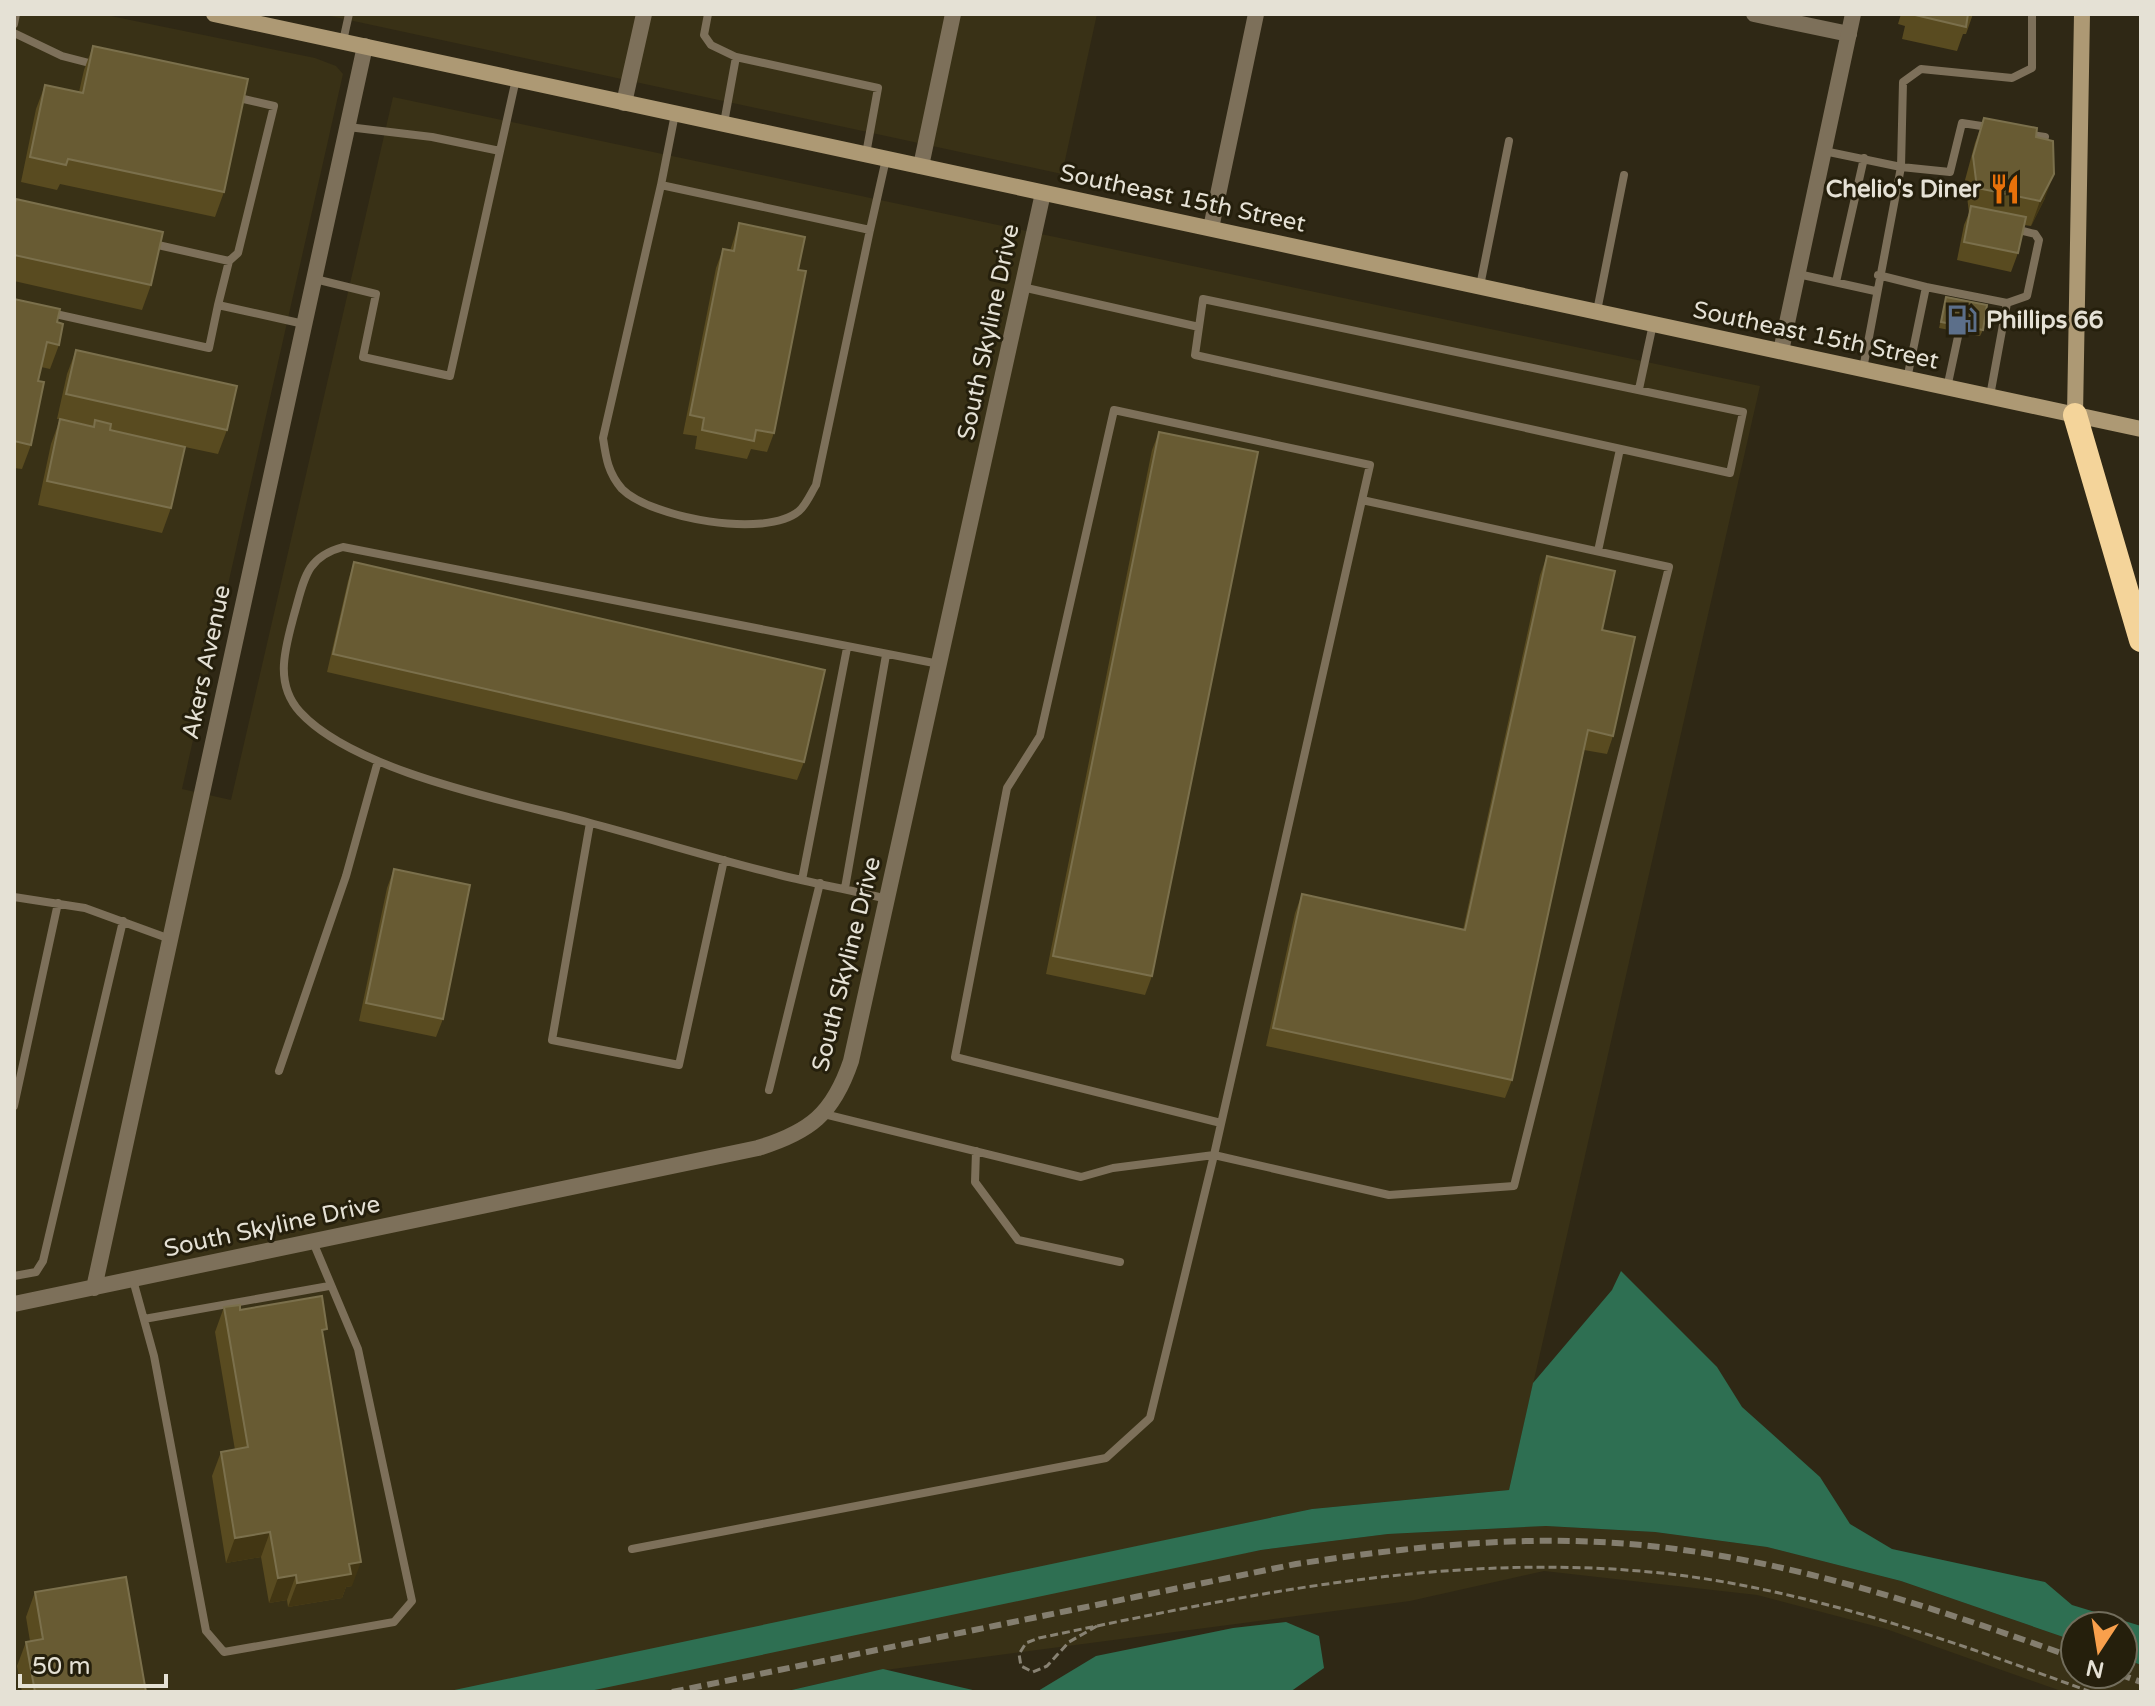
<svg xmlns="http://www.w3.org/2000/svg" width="2155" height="1706" font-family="'Varela Round',sans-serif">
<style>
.built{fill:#393116}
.forest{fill:#2e6f52}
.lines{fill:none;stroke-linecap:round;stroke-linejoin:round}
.path{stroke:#888273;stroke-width:3;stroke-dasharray:8 4;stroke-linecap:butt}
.service{stroke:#7d705a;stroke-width:8}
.minor{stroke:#7d705a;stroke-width:16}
.tertiary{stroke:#7d705a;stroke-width:16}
.secondary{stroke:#ad9974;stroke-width:16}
.motorway{stroke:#f4d49a;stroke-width:24}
.rail{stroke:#847e6f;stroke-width:6;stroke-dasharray:12 6;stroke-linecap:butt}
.wall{fill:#594b20}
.shaded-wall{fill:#423613}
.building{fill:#685b33;stroke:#7b704c;stroke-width:2}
.labels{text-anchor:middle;stroke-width:6;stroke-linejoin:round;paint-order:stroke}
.poi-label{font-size:24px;font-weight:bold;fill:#e5e1d5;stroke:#251f0c;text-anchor:end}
.street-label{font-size:24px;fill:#e5e1d5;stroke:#251f0c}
</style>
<rect width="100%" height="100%" fill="#2f2815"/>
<!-- built -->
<path class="built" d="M14,14H101L315,58L336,66L343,74L182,789L231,800L393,97L1760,386L1509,1490L1312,1509L460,1692H14Z
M321,14H1097L1062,174Z
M1546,1526L1655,1532L1767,1547L1901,1581L2075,1641V1674H2123V1658L2141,1665V1692H2064L1886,1629L1757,1595L1544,1571L1410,1601L870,1672L783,1692H495L1261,1550L1388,1534Z"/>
<!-- forest -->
<path class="forest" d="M1621,1271L1717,1367L1742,1407L1820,1477L1850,1524L1892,1549L2045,1582L2072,1605L2141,1626V1665L2123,1658V1626H2075V1641L1901,1581L1767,1547L1655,1532L1546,1526L1388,1534L1261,1550L585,1692H445L1312,1509L1509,1490L1533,1383L1612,1290Z
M1286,1622L1319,1636L1324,1668L1290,1692H783L883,1669L977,1691H1038L1096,1656L1233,1628Z"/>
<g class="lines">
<!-- path -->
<path class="path" d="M1097,1626L1069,1642L1047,1666L1033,1672L1021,1666L1019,1654L1026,1643L1039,1638C1246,1595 1448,1551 1661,1573C1809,1589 1952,1641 2091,1692"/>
<!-- service -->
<path class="service" d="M708,14L704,35L711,45L736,57
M14,24L16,14
M14,33L62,56L97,65
M343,41L349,14
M675,114L661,185L870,230L886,159
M724,123L736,57L878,88L866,154
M348,127L432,137L500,151
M2025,134L2045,137
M1824,151L1901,167L1903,82L1921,69L2012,78L2032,68V14
M661,185L603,438C606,458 608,473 622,489C651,518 766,539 799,511C806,505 811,493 816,485L870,230
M149,243L229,261L218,305L304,324
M229,261L238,253L274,106L235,97
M1798,274L1875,291
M1878,275L1926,287
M315,279L376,294L363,357L450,376L516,79
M1836,282L1864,158
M1480,286L1509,141
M1022,287L1199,327
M1203,299L1743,412L1730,473L1195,355Z
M2007,303L2027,296L2039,240L2035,234L2015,229
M1597,311L1624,175
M51,313L209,348L218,305
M1863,369L1901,167L1950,172L1962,123L1988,127
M1907,379L1926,287L2007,303L1990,396
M1947,388L1959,332
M1639,389L1653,324
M1598,551L1620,449
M590,823L552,1040L679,1065L724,860
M802,880L847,648
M845,888L886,655
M14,897L85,908L170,939
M887,899C851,890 816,884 780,875C715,859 651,839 587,822C508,801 355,772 300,712C274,683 285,649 294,615C304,581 305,557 343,547L939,664
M279,1071L346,876L378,761
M769,1090L820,883
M14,1106L58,903
M1221,1123L955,1057L1007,788L1040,736L1114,410L1370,465L1362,500L1669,567L1514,1186L1389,1195L1214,1155L1362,500
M976,1151L975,1182L1018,1240L1120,1262
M14,1276L36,1272L43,1261L123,921
M133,1280L154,1356L206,1631L224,1652L394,1622L412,1601L358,1349L313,1242
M144,1319L329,1286
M632,1549L1106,1458L1150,1418L1214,1155L1113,1168L1081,1177L824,1114"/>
<!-- minor -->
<path class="minor" d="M1754,14L1849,34
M624,103L644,14
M921,166L953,14
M1211,228L1256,14
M94,1288L365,46
M14,1304L758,1148C810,1132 833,1114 851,1061L1043,193"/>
<!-- tertiary -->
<path class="tertiary" d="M1781,351L1853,14"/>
<!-- secondary -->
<path class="secondary" d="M214,14L2141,429
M2075,415L2082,14"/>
<!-- motorway -->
<path class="motorway" d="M2075,415L2141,640"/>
<!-- rail -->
<path class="rail" d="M2119,1674L2141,1682
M672,1692L1296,1564C1388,1550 1480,1539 1574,1541C1748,1545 1913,1600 2075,1658"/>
</g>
<!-- wall -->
<path class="wall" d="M1901,14H1973L1966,34H1963L1957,51L1902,39L1905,26L1898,24Z
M93,46L224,192L215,217L60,184L57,190L21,182L36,109L45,85L79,92L84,70Z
M1984,118L2036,137L2045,198L2031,226L2024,225L2018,253L2011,272L1957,260L1964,225L1969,213L1965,180L1975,143Z
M14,204L151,285L142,310L14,281Z
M739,223L798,270L774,433L767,452L751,449L747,459L695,449L697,436L683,434L716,268L723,249L730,251Z
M1946,297L1983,330L1980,336L1939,328Z
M14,299L57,322L59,345L50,369L41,367L38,381L31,445L22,469L14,468Z
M76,350L227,430L218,454L185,447L171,508L162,533L38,505L51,444L60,419H57L67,374Z
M1159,432L1152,976L1145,995L1046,974L1152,450Z
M1547,556L1602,630L1613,736L1607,754L1584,750L1512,1080L1505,1098L1266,1046L1295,913L1302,894L1463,930L1540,575Z
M354,562L804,762L797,780L327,672L348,581Z
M394,869L443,1019L436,1037L359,1021L387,888Z
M224,1307L240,1310L324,1339L352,1586L346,1587L342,1598L288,1607L287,1600L269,1603L261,1557L226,1563L212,1476L221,1452L235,1450L215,1332Z
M35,1592L146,1692H22L17,1666L26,1642L30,1641L26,1617Z"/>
<!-- shaded-wall -->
<path class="shaded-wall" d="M2054,174L2045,198L2031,226L2040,201Z
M270,1532L261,1557L226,1563L235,1538Z
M361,1562L352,1586L346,1587L342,1598L288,1607L297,1583L349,1564Z
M296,1575L287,1600L269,1603L278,1578Z"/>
<!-- building -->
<path class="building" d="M1911,14H1968L1966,27Z
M93,46L248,79L224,192L68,159L66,165L30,157L45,85L83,93Z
M1984,118L2037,128L2036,137L2053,141L2054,174L2040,201L1977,188L1973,156Z
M16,199L163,232L151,285L14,255V206Z
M1971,206L2026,217L2018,253L1964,242Z
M739,223L805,237L798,270L806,271L774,433L756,430L754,441L702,430L704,418L690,415L723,249L734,251Z
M1946,297L1987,305L1983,330L1941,322Z
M14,299L60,309L57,322L63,324L59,345L47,342L38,381L44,382L31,445L14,441Z
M76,350L237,386L227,430L66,394Z
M60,419L94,427L95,420L111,424L110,430L185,447L171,508L47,481Z
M1159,432L1258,452L1152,976L1053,956Z
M1547,556L1615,571L1602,630L1635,637L1613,736L1588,730L1512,1080L1273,1028L1302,894L1465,930Z
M354,562L825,670L804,762L333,654Z
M394,869L470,885L443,1019L366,1003Z
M322,1296L327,1329L322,1330L361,1562L349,1564L351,1574L297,1583L296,1575L278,1578L270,1532L235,1538L221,1452L248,1447L224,1307L240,1305V1310Z
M126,1577L146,1692H35L26,1642L43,1639L35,1592Z"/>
<!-- icons -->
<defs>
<g id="restaurant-bare" transform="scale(2.4)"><path d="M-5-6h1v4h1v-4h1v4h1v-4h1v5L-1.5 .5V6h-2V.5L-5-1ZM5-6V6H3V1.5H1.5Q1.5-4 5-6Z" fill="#e8710a" stroke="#251f0c" stroke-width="2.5" paint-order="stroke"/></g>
<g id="fuel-bare" transform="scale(2.4)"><path d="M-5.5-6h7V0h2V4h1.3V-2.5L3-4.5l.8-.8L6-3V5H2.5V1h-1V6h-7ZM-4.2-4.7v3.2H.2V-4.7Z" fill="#5c6f8a" stroke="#251f0c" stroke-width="2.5" paint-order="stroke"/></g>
</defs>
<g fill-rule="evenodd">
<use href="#restaurant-bare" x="2005" y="189"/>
<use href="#fuel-bare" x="1962" y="320"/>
</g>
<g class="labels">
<!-- poi labels -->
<g class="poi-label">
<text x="1981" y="197">Chelio's Diner</text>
<text x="1986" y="328" text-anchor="start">Phillips 66</text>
</g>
<!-- street labels -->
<g class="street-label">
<text transform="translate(1183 198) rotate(12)" y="8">Southeast 15th Street</text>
<text transform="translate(988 332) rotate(-78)" y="8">South Skyline Drive</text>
<text transform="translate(1816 335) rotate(12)" y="8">Southeast 15th Street</text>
<text transform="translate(206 662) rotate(-78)" y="8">Akers Avenue</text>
<text transform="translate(846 964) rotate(-76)" y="8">South Skyline Drive</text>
<text transform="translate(272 1226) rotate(-12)" y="8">South Skyline Drive</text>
</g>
</g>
<!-- border -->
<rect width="2155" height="1706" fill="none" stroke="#e5e1d5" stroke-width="32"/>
<!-- north arrow -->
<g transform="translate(2099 1650) rotate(192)"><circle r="38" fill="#251f0c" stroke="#726d5c" stroke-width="2"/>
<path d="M0-6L14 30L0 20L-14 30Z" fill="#f9a04c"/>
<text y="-12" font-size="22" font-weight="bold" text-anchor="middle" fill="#e5e1d5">N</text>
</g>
<!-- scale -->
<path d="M20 1674v12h146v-12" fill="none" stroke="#e5e1d5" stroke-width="4"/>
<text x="32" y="1674" font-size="24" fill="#e5e1d5" stroke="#251f0c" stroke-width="6" paint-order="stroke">50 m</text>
</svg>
